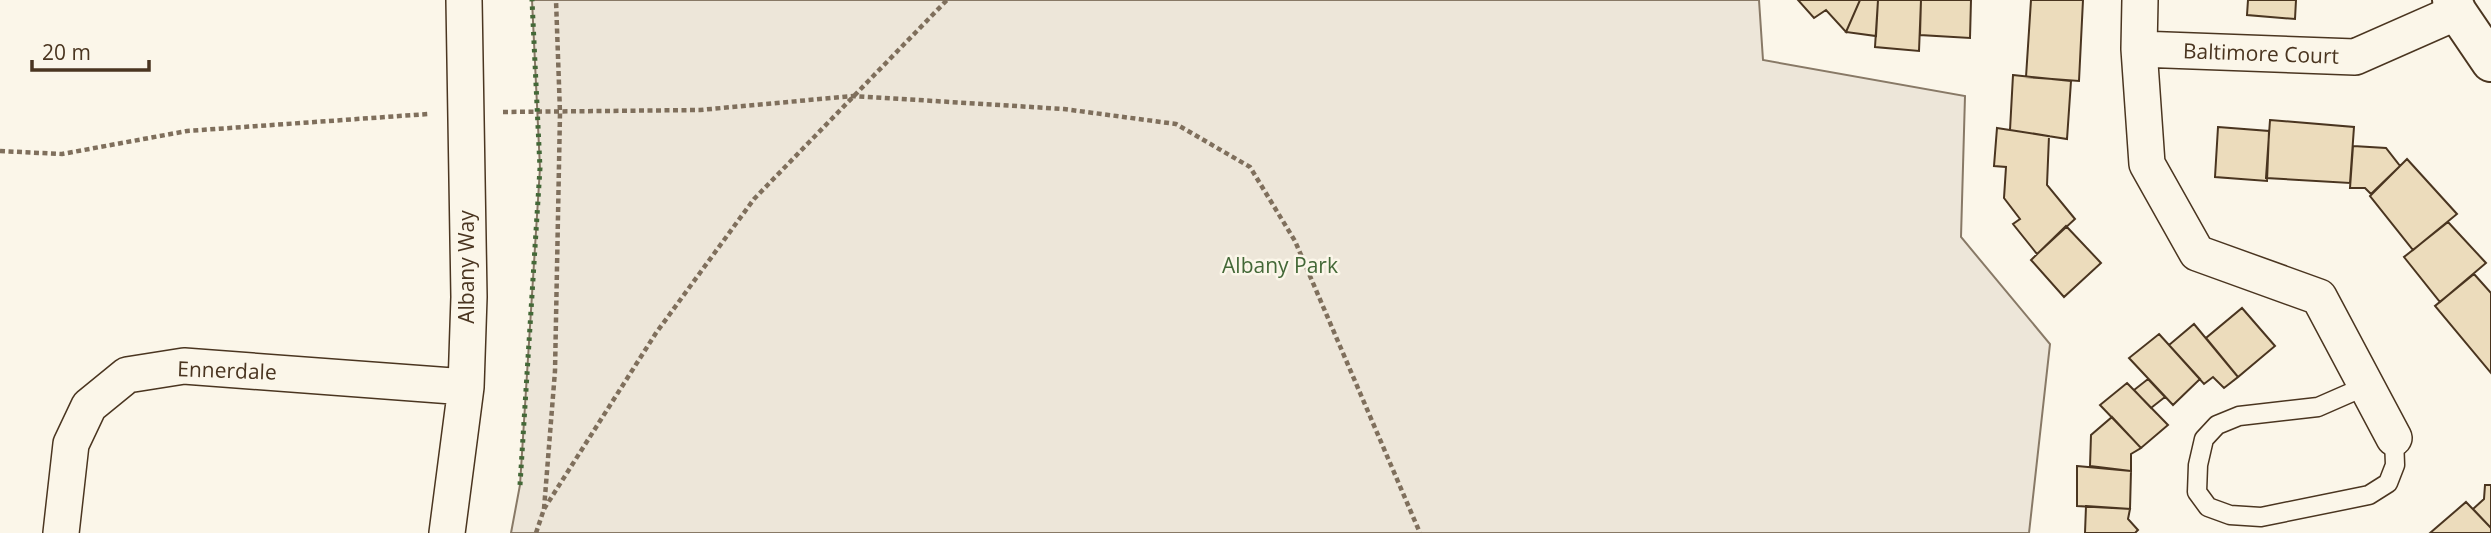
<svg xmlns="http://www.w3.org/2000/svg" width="2491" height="533" font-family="'Open Sans',sans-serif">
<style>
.green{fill:#ede6d9;stroke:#887966;stroke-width:2}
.building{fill:#ecdcbc;stroke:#4a3520;stroke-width:2}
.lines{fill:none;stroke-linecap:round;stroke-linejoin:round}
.lane-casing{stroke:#4a3520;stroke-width:21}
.street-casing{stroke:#4a3520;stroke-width:38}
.primary-casing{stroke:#4a3520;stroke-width:42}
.path{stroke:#7f6f5c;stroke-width:4.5;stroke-dasharray:5 3.5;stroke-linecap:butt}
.lane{stroke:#fbf6e9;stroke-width:18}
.street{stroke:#fbf6e9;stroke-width:35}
.primary{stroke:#fbf6e9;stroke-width:38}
.hedge{stroke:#436837;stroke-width:5;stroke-dasharray:3.5 5;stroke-linecap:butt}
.labels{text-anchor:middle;stroke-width:5;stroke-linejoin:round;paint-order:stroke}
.street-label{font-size:21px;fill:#4a3520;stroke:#fbf6e9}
.park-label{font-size:21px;fill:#436837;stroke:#fbf6e9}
</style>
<rect width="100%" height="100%" fill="#fbf6e9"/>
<!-- green -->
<path class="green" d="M532,0H1759L1763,60L1965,96L1961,237L2050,344L2029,533H511L520,485L540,168Z"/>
<!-- building -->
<path class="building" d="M1798,0H1860L1846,32L1826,10L1814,18Z
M1860,0H1878L1876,36L1846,32Z
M1878,0H1921L1919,51L1875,47Z
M1921,0H1971L1970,38L1920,35Z
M2031,0H2083L2079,81L2026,77Z
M2248,0H2296L2295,19L2247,15Z
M2013,75L2071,81L2067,139L2010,130Z
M2270,120L2354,127L2350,183L2266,178Z
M2218,127L2269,131L2267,181L2215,177Z
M1997,128L2049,136L2047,185L2075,219L2037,254L2013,224L2020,219L2004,198L2006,167L1994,166Z
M2353,146L2386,148L2400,166L2371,194L2365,188H2350Z
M2407,159L2457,214L2413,250L2370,196Z
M2448,222L2486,263L2440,302L2404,257Z
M2066,226L2101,263L2064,297L2031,260Z
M2474,274L2491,293V373L2435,306Z
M2242,308L2275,346L2238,377L2206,338Z
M2194,324L2238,377L2224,388L2213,377L2204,384L2169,345Z
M2159,334L2200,379L2173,405L2129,358Z
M2148,379L2165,397L2151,408L2134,390Z
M2127,383L2168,425L2141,448L2100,405Z
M2112,417L2141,448L2131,454V471L2090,466L2091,435Z
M2077,466L2131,471L2130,509L2077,506Z
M2485,485H2491V528L2473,509L2484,499Z
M2466,502L2491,528V533H2430Z
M2086,506L2130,509L2128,519L2138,530L2135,533H2085Z"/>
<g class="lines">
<!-- lane casing -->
<g class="lane-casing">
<path id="lane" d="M2366,386L2318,407L2239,416L2217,425L2204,439L2198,465L2197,492L2208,507L2230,515L2261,517L2369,495L2388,483L2395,465L2394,438"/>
</g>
<!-- street casing -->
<g class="street-casing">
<path id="street" d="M2140,0L2139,49L2147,164L2197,253L2319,297L2394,438
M2139,49L2355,57L2457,12
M61,533L71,444L89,406L127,375L184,366L466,387
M447,533L466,387L469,297L464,0"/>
</g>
<!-- primary casing -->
<g class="primary-casing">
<path id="primary" d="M2452,0L2457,12L2491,62"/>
</g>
<!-- path -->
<path class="path" d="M503,112L700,110L853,96L1064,109L1176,124L1250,167L1295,241L1420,533
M0,151L62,154L187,131L428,114
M544,509L555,371L560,113L556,0
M536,533L544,509L656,333L754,199L947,0"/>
<!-- lane -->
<use href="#lane" class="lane"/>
<!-- street -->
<use href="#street" class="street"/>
<!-- primary -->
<use href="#primary" class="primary"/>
<!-- hedge -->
<path class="hedge" d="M520,485L540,168L532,0"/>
</g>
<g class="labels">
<!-- street labels -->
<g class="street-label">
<text transform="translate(2261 54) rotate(2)" y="7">Baltimore Court</text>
<text transform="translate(467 267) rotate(-90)" y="7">Albany Way</text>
<text transform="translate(227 371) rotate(2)" y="7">Ennerdale</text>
</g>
<!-- park labels -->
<g class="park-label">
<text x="1280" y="273">Albany Park</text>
</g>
</g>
<!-- scale -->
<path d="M32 60v10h117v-10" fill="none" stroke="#4a3520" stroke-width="3.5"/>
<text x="42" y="60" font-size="21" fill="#4a3520" stroke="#fbf6e9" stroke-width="5" paint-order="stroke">20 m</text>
</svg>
